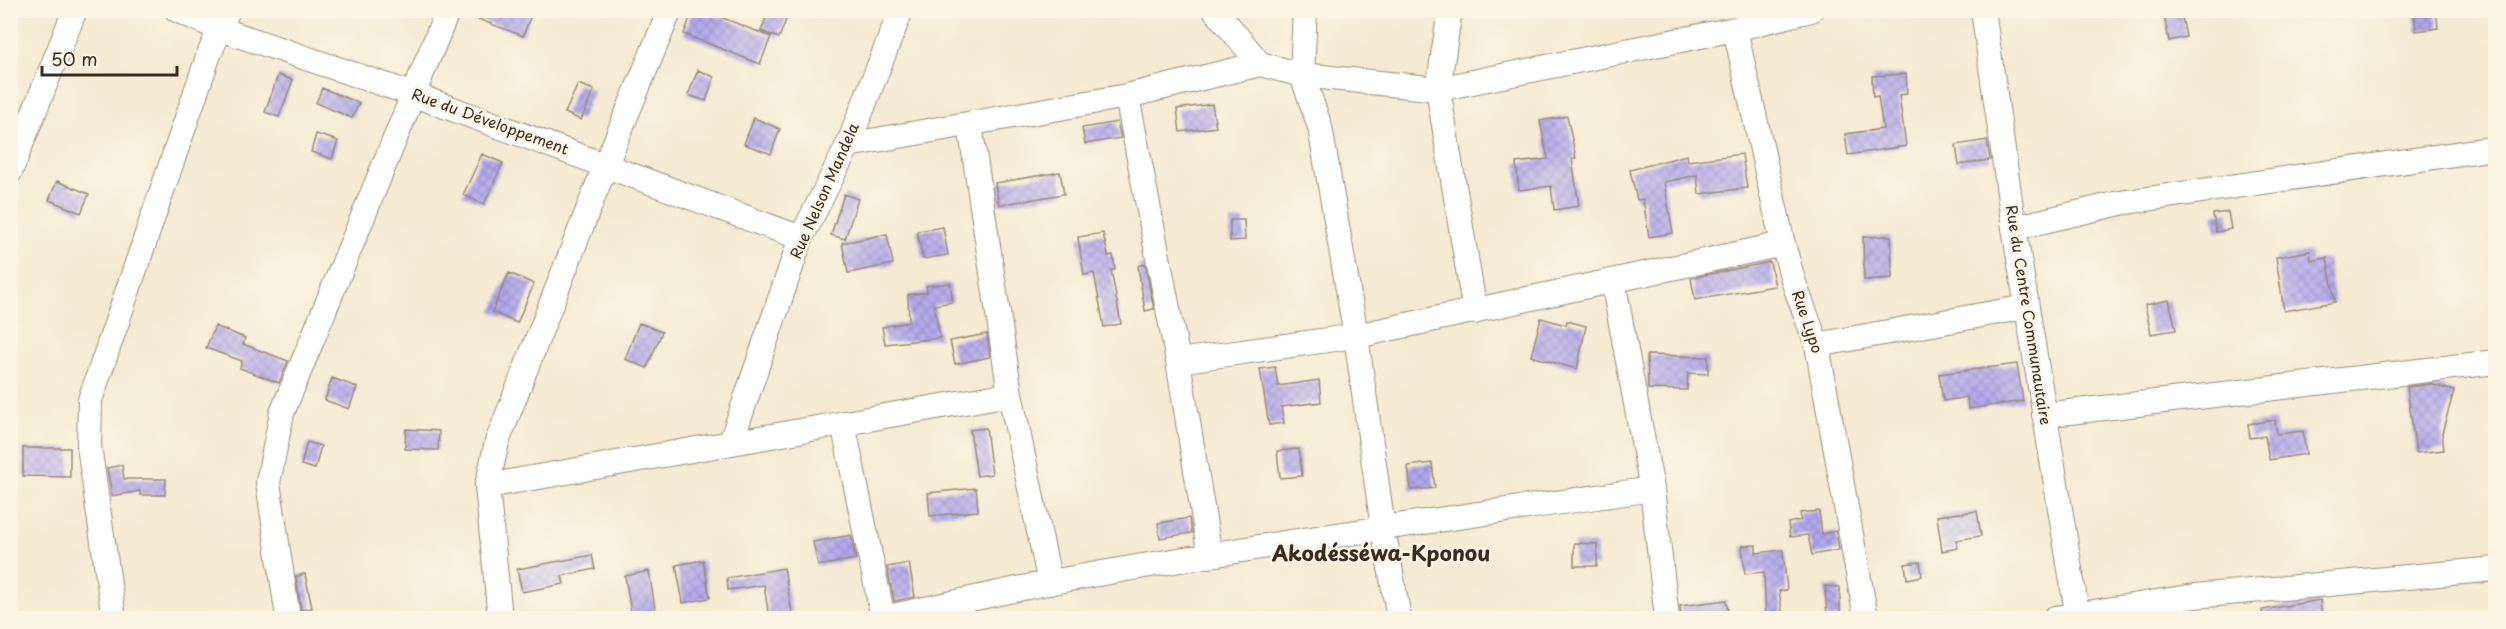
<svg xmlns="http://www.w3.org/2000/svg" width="2506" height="629" font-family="'Playpen Sans',sans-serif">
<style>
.building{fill:url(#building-cross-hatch)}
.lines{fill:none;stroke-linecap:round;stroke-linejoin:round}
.minor-casing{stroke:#988a78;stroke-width:26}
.minor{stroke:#fff;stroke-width:24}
.labels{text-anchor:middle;stroke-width:5;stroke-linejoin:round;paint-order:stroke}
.street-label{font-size:15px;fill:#3b2a1e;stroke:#fcf5e5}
.district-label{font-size:21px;font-weight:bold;fill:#3b2a1e;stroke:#fcf5e5}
</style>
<defs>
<pattern id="building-cross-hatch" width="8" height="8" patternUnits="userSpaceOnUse" patternTransform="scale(1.5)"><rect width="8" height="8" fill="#b3a8ef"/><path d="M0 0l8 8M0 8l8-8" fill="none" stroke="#9389c1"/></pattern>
</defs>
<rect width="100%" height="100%" fill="#fcf5e5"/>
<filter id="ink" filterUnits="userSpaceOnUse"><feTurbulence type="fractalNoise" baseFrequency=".0167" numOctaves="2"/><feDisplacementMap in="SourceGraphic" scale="12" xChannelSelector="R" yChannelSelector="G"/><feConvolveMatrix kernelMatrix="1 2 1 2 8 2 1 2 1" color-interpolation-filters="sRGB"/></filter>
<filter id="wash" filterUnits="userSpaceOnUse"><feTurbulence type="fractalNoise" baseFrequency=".008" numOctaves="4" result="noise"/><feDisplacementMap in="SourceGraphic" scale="24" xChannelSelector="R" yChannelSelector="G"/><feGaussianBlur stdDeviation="1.35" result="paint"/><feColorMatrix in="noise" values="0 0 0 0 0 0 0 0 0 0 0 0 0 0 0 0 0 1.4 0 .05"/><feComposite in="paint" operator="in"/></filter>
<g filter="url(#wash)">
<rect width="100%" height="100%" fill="#f5ead2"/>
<g id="blocks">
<!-- building -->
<path class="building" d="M462,10H518L531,15L523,36L462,13Z
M693,10H703L771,37L760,64L684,34Z
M769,10H790L779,38L761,31Z
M2414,10H2436L2438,28L2416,31Z
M2181,12L2186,37L2169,41L2164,15Z
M698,70L714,77L706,101L688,95Z
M1906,74L1907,94L1899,95L1906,146L1848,155L1845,134L1883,129L1878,96L1873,97L1872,76Z
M278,75L293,80L279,117L265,112Z
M578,84L594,90L581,120L565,113Z
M322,88L359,103L352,118L316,103Z
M1212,104L1216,127L1180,132L1177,109Z
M1567,116L1576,158L1572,159L1579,206L1554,210L1551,186L1519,190L1516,163L1548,159L1540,121Z
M754,118L780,129L771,154L744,144Z
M1117,122L1121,138L1085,144L1082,128Z
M316,134L338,141L332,159L311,152Z
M1987,140L1990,160L1959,165L1956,145Z
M482,154L503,163L484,204L463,195Z
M1742,154L1747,188L1699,194L1697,175L1664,182L1673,233L1649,237L1643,199L1637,200L1630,170L1687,155L1688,161Z
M1060,172L1064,194L999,205L995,183Z
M57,181L89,194L81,213L49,200Z
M844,194L858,199L845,239L831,235Z
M2228,212L2231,229L2216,232L2213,214Z
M1230,220H1244L1245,240L1230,241Z
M943,227L948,255L923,259L917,231Z
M1103,233L1108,256L1113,255L1115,270H1111L1121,324L1104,327L1094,273L1084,275L1078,237Z
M887,234L893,264L848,273L842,243Z
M1891,236L1892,278L1864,280L1863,237Z
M2310,251L2311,261L2327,258L2335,302L2284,311L2276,257Z
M1770,262L1775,286L1695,300L1691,278Z
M1145,264L1154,309L1145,311L1138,266Z
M509,273L534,284L517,323L492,312Z
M950,283L953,302L934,305L940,338L885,344L882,327L909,322L908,295L927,292L926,286Z
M2169,300L2176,330L2151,334L2145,305Z
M1541,318L1566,325L1567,321L1586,326L1577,369L1531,356Z
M639,323L662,332L647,368L625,359Z
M215,326L245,338L243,344L288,361L279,383L240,368L242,361L206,348Z
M987,334L990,357L955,364L950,341Z
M1647,355L1708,357V374L1688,373L1687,390L1648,389Z
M2017,364L2023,401L1968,409L1967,397L1943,401L1939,374Z
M1275,367L1278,386L1319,380L1321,402L1281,407L1284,423L1269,425L1260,369Z
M332,378L357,387L349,409L325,400Z
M2430,384L2454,391L2442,433L2444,450L2416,453L2407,387Z
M2275,420L2277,434L2303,431L2306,454L2269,460L2265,436L2250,438L2248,424Z
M986,428L992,474L977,476L970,430Z
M406,429L439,431L438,450L405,449Z
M307,442L321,446L315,469L301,465Z
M23,448H70V477L23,476Z
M1299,449L1302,476L1280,478L1277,451Z
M1432,463L1435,488L1411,490L1408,466Z
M122,465L124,479H166L165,495H140V491L112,496L107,468Z
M976,488L978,511L930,516L928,493Z
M1819,511L1822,534L1836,531L1839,550L1812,555L1808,535L1790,537L1788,523L1801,520L1800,513Z
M1977,511L1981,536L1956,540L1958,548L1942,551L1937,516Z
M1189,518L1192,533L1160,538L1158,523Z
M851,535L856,559L818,566L813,542Z
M1574,543L1597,544V566H1574Z
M1756,545V553L1783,550L1787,590L1779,591L1783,618H1766L1764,572L1745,574L1742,546Z
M592,555L595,569L562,576L564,584L522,592L517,569Z
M703,560L710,598L683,603L676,565Z
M1920,562L1922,576L1907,579L1905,564Z
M909,563L915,597L894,601L887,567Z
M784,568L792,613L769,618L764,585L728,590L727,578Z
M649,571L656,615L632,618L625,576Z
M305,574L312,608L301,610L296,576Z
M1825,586L1840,587V618H1827Z
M1726,600L1729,618H1681L1680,606Z
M2320,600L2322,618H2263L2262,610Z"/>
</g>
</g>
<g filter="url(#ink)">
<use href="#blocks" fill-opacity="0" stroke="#988a78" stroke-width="1.5"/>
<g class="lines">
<!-- minor casing -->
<g class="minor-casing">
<path id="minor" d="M177,10L220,29L412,94L801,238
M1215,10L1260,64
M1305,10L1302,75L1320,127L1356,336L1383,528L1399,618
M1450,10L1438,89L1475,312
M1983,10L2014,228L2078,618
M1735,29L1783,244L1794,283L1817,345L1866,618
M1127,96L1178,361L1210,556
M970,125L1010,394L1050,583
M848,145L1127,96L1260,64L1302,75L1438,89L1735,29L1811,10
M10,172L75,10
M2014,228L2120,203L2496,148
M1613,281L1652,489L1667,618
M1817,345L2026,307
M1178,361L1356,336L1783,244
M2044,415L2496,362
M843,423L883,618
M731,442L801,238L848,145L901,10
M487,486L1010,394
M114,618L89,446L90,400L208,57L228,10
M288,618L268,482L282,413L448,10
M500,618L487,486L497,442L606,164L670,10
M884,618C940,606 996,593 1052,582C1251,546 1451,518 1652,489
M2055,618L2195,596L2496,569"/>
</g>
<!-- minor -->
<use href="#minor" class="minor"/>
</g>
</g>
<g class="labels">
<!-- street labels -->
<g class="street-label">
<text transform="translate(490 122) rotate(20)" y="5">Rue du Développement</text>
<text transform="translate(825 191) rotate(-66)" y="5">Rue Nelson Mandela</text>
<text transform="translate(2028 315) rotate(81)" y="5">Rue du Centre Communautaire</text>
<text transform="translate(1807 322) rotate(71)" y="5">Rue Lypo</text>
</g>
<!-- district labels -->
<g class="district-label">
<text x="1381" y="561">Akodésséwa-Kponou</text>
</g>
</g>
<!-- margin -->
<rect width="2506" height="629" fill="none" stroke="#fcf5e5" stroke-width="36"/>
<!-- scale -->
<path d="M42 66v9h135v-9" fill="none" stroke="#3b2a1e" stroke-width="3"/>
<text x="51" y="66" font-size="18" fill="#3b2a1e" stroke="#fcf5e5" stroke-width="4.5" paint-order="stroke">50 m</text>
</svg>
